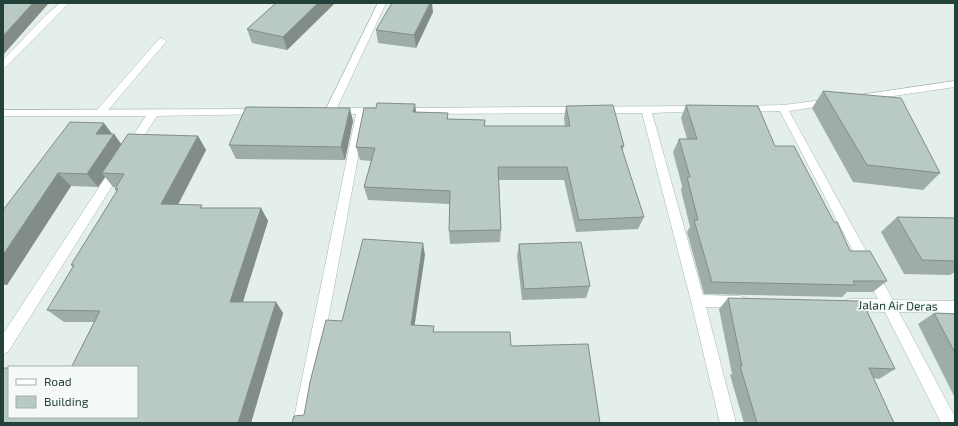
<svg xmlns="http://www.w3.org/2000/svg" width="958" height="426" font-family="'Exo 2',sans-serif">
<style>
.lines{fill:none;stroke-linecap:round;stroke-linejoin:round}
.service-casing{stroke:#a6b7b2;stroke-width:1}
.minor-casing{stroke:#a6b7b2;stroke-width:1}
.service{fill:#fff;fill-rule:evenodd}
.minor{fill:#fff;fill-rule:evenodd}
.wall{fill:#9fada8}
.shaded-wall{fill:#828d88}
.building{fill:#b9c9c3;stroke:#828d88}
.labels{text-anchor:middle;stroke-width:3.5;stroke-linejoin:round;paint-order:stroke}
.street-label{font-size:12px;fill:#22413a;stroke:#f5faf8}
</style>
<rect width="100%" height="100%" fill="#e4eeea"/>
<g class="lines">
<!-- service casing -->
<g class="service-casing">
<path id="service" d="M162,38L166,41L165,43L104,115H96L95,113L96,111L159,39Z"/>
</g>
<!-- minor casing -->
<g class="minor-casing">
<path id="minor" d="M60,3H69L6,67L3,68V60L45,16Z
M378,3H386L337,108H380L385,111L380,114H366L309,423H293L356,114H330L325,111Z
M955,81V87L859,101L854,98L859,95Z
M831,99L835,100L836,102L835,104L789,111L893,300L955,301V313L899,312L955,417V423H941L885,312L849,311L844,309L842,305L844,301L849,299H878L780,111L742,112L737,109L742,106L783,105Z
M700,106L704,107L705,109L704,111L652,113L703,295L740,296L745,298L747,302L745,306L740,308L706,307L736,423H720L691,301L642,113L400,114L395,111L400,108Z
M260,109L264,110L265,112L264,114L157,116L134,151H126L125,148L146,116H3V110Z
M117,165L121,166L123,169L121,172L8,352L3,354V334L113,166Z"/>
</g>
<!-- service -->
<use href="#service" class="service"/>
<!-- minor -->
<use href="#minor" class="minor"/>
</g>
<!-- wall -->
<path class="wall" d="M276,3H335L287,50L252,43L247,29Z
M433,12L416,48L378,43L376,30Z
M823,91L940,173L923,190L853,182L812,108Z
M686,105L775,146L834,222L850,251L887,281L873,292H847L842,297L704,294L687,232L690,227L681,190L682,186L673,152L679,139H687L681,118Z
M566,106L624,146L622,151L644,217L638,229L576,232L564,180H499L501,230L500,242L450,244L449,231V204L368,200L364,187L371,161L360,160L356,147L376,108L416,112L448,113V119L485,120V126H565L564,119Z
M353,121L345,160L236,159L229,145Z
M112,134H114L121,144L198,136L206,150L178,205L204,208H261L268,221L243,302H276L283,313L251,423H3L137,417L73,364L94,322H64L47,310L73,267L71,265L117,192L115,189L116,187H113L105,177L98,187L71,186L7,285H3V210Z
M897,217L955,218V272L950,275L904,274L881,232Z
M519,244L590,286L586,298L522,300L517,256Z
M728,298L895,369L879,379L873,378L894,423H744L730,375L732,374L719,309Z
M934,313L955,314V398L918,324Z"/>
<!-- shaded-wall -->
<path class="shaded-wall" d="M33,3H49L3,55V36Z
M318,3H335L287,50L283,37Z
M430,3H432L433,12L416,48L414,35Z
M415,104L417,118L413,112Z
M350,108L353,121L345,160L341,147Z
M104,123L113,135L114,134L124,148L102,173L105,177L98,187L87,174L96,134Z
M198,136L206,150L171,218L161,204Z
M58,173L71,186L7,285L3,283V255Z
M261,208L268,221L239,314L230,302Z
M423,243L425,255L413,336L411,325Z
M276,302L283,313L251,423H238Z"/>
<!-- building -->
<path class="building" d="M3,3H33L3,36Z
M276,3H318L283,37L247,29Z
M392,3H430L414,35L376,30Z
M823,91L901,98L940,173L867,165Z
M377,103L415,104L413,112L448,113L447,119L485,120L484,126H570L566,106L613,105L624,146H621L644,217L579,220L567,167H498L501,230L449,231L450,191L364,187L375,148L356,147L364,108H376Z
M686,105L758,106L775,146H794L834,222H837L850,251H870L887,281H853L855,285L712,282L694,220H698L687,177H690L679,139H697Z
M246,107L350,108L341,147L229,145Z
M70,122L104,123L96,134H114L87,174L58,173L3,255V210Z
M128,134L198,136L161,204L202,205L200,208H261L230,302H276L238,423H3V368H9V417H137V367H71L73,364L100,311L47,310L74,265H71L118,189H115L124,174L102,173Z
M897,217L955,218V261L922,260Z
M363,239L423,243L411,325L434,326L433,332H510L511,346L588,344L600,423H292L294,416L304,415L310,382L326,320L342,321Z
M581,242L590,286L524,289L519,244Z
M728,298L862,301L895,369L869,368L894,423H757L740,366H742Z
M934,313L955,314V353Z"/>
<g class="labels">
<!-- street labels -->
<g class="street-label">
<text transform="translate(898 306) rotate(1)" y="4">Jalan Air Deras</text>
</g>
</g>
<!-- border -->
<rect width="958" height="426" fill="none" stroke="#22413a" stroke-width="8"/>
<!-- legend -->
<rect x="8" y="366" width="130" height="52" fill="#f5faf8" stroke="#a1b0ac"/>
<rect x="16" y="379" width="20" height="6" fill="#ffffff" stroke="#a1b0ac"/>
<text x="44" y="386" font-size="12" fill="#22413a">Road</text>
<rect x="16" y="396" width="20" height="12" fill="#b9c9c3" stroke="#a1b0ac"/>
<text x="44" y="406" font-size="12" fill="#22413a">Building</text>
</svg>
